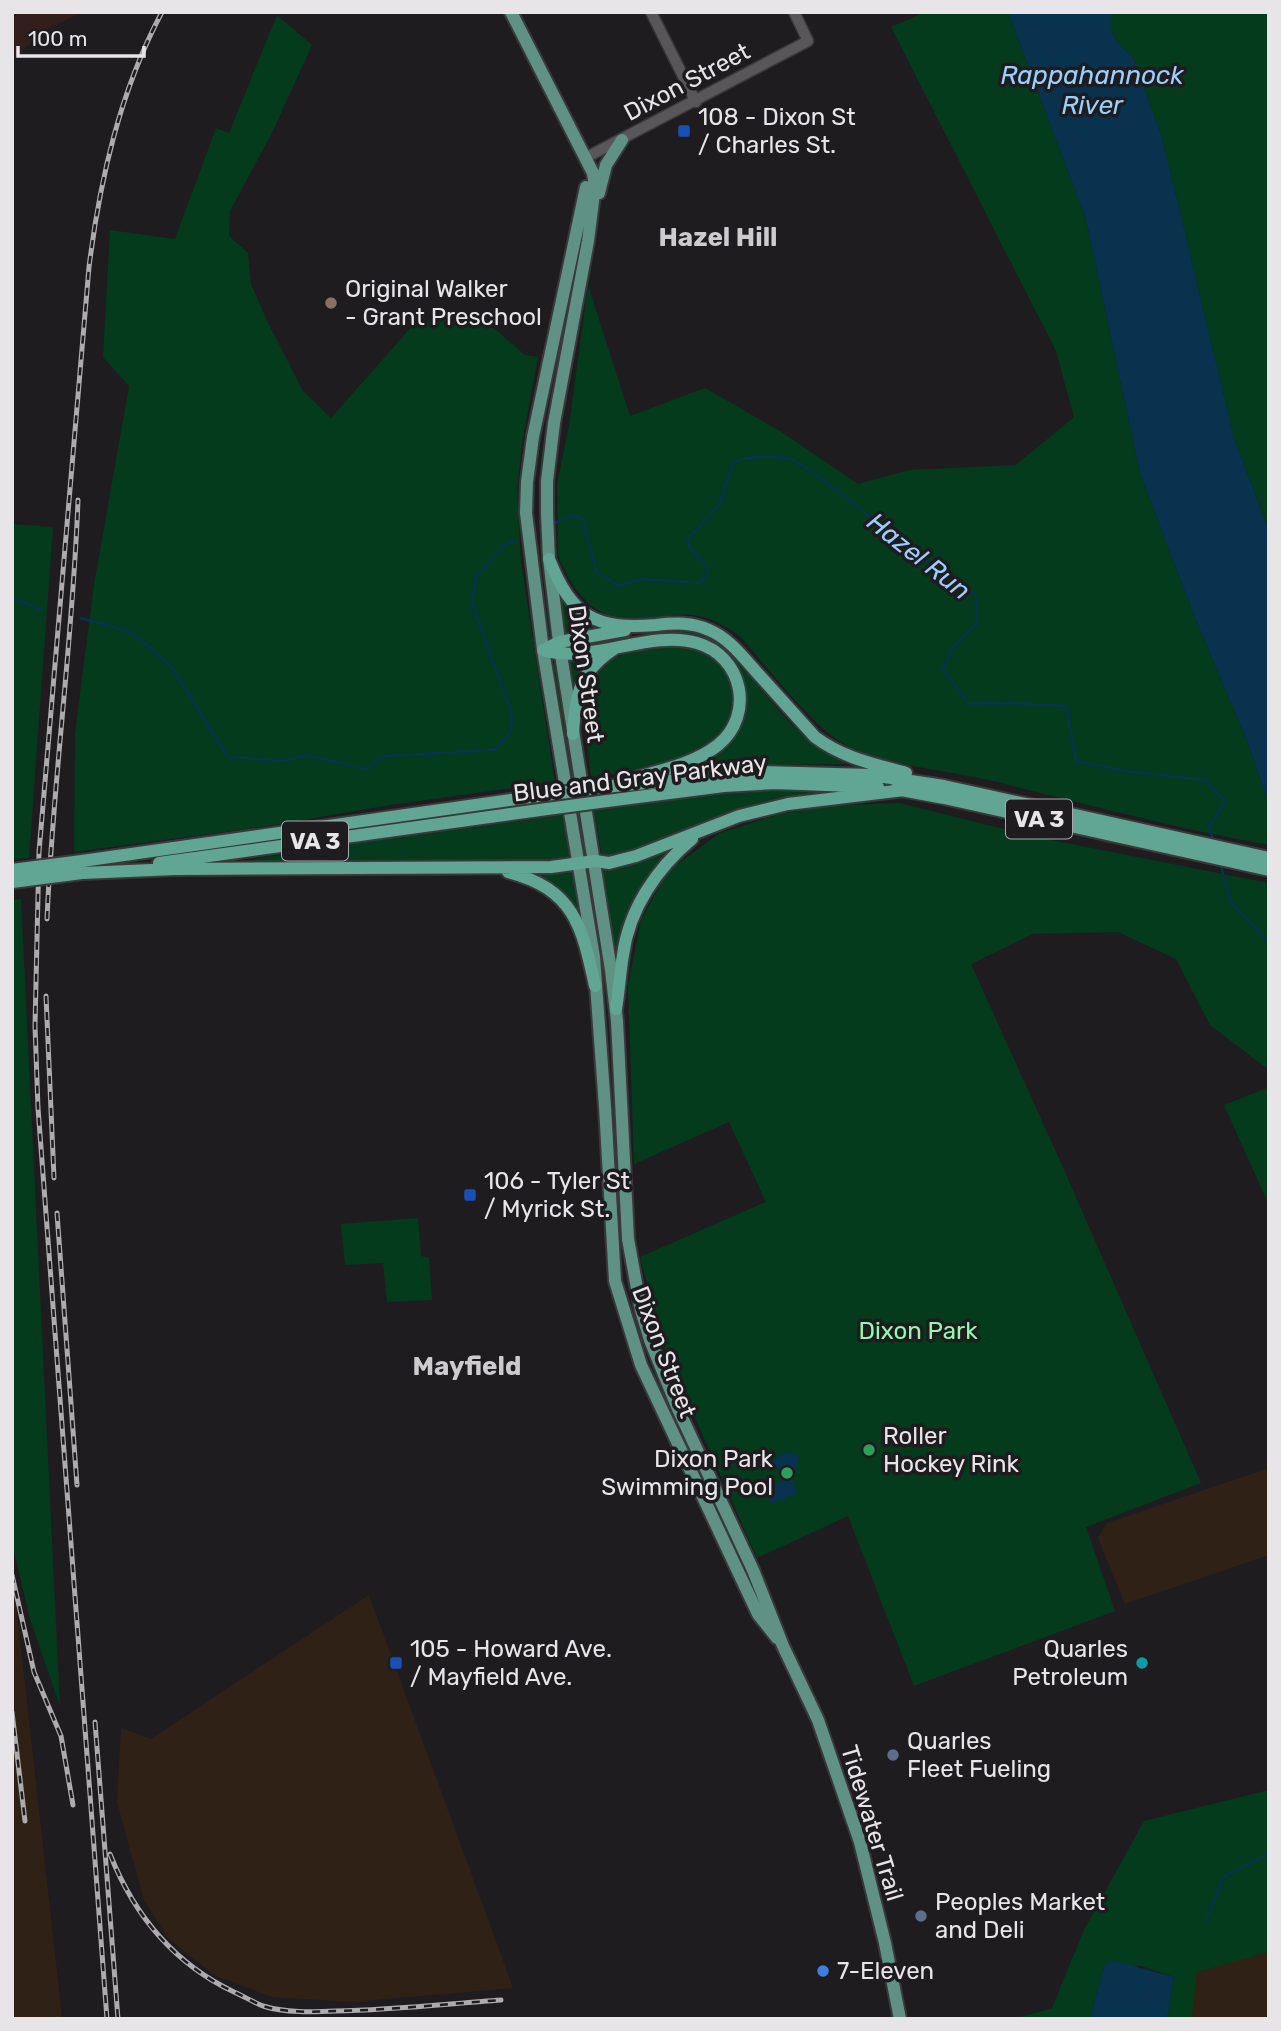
<svg xmlns="http://www.w3.org/2000/svg" width="1281" height="2031" font-family="Rubik,sans-serif">
<style>
.commercial{fill:#321f1b}
.industrial{fill:#302116}
.green{fill:#043b1c}
.water{fill:#08324d}
.lines{fill:none;stroke-linecap:round;stroke-linejoin:round}
.stream{stroke:#08324d;stroke-width:2.5}
.tertiary-casing{stroke:#3a383a;stroke-width:13}
.primary-casing{stroke:#3a383a;stroke-width:16}
.trunk-casing{stroke:#3a383a;stroke-width:16}
.tertiary{stroke:#595659;stroke-width:10}
.primary{stroke:#5f9285;stroke-width:12}
.trunk{stroke:#61a694;stroke-width:12}
.rail-casing{stroke:#adabae;stroke-width:5}
.rail{stroke:#1f1c20;stroke-width:2.5;stroke-dasharray:8;stroke-linecap:butt}
.trunk-bridge-casing{stroke:#3a383a;stroke-width:16;stroke-linecap:butt}
.trunk-bridge{stroke:#61a694;stroke-width:12}
.transit-dot{fill:#1a4fb4;stroke:#1f1c20;stroke-width:2.5}
.education-dot{fill:#8d6e63;stroke:#1f1c20;stroke-width:2.5}
.leisure-dot{fill:#2e9e5b;stroke:#1f1c20;stroke-width:2.5}
.culture-dot{fill:#0f9aa8;stroke:#1f1c20;stroke-width:2.5}
.service-dot{fill:#5c6f8a;stroke:#1f1c20;stroke-width:2.5}
.shop-dot{fill:#3f7fe0;stroke:#1f1c20;stroke-width:2.5}
.labels{text-anchor:middle;stroke-width:7;stroke-linejoin:round;paint-order:stroke}
.shield{fill:#1f1c20;stroke:#aba9ac;stroke-width:2}
.shield-label{font-size:23px;font-weight:bold;fill:#e7e5e8}
.street-label{font-size:24px;fill:#e7e5e8;stroke:#1f1c20}
.poi-label{font-size:24px;fill:#e7e5e8;stroke:#1f1c20;text-anchor:start}
.park-label{font-size:24px;fill:#91f9b0;stroke:#1f1c20}
.water-label{font-size:26px;font-style:italic;fill:#99cffc;stroke:#1f1c20}
.neighbourhood-label{font-size:26px;font-weight:bold;fill:#cecbcf;stroke:#1f1c20}
</style>
<rect width="100%" height="100%" fill="#1f1c20"/>
<!-- commercial -->
<path class="commercial" d="M20,12H81L42,32L12,60V19Z"/>
<!-- industrial -->
<path class="industrial" d="M1269,1468V1555L1125,1604L1098,1538L1107,1523Z
M12,1568L58,1980L62,2019H12Z
M369,1595L489,1922L513,1988L353,2002L272,1997L214,1975L167,1937L144,1900L117,1802L121,1728L151,1739Z
M1269,1928V2019H1192L1196,1972Z"/>
<!-- green -->
<path class="green" d="M926,12H1008L1086,219L1140,473L1193,613L1248,743L1269,805V845C1174,828 1082,803 989,780C948,771 879,764 844,744C811,725 767,667 741,637C726,626 711,617 692,615C674,613 657,619 639,620C597,624 571,590 558,555L557,484L569,426L588,285L630,416L705,388L780,431L858,484L909,470L1016,465L1074,417L1056,351L891,27Z
M1111,12H1269V531L1234,438L1162,137L1133,57L1119,45L1111,30Z
M277,15L312,45L271,135L230,211L229,236L248,253L251,284L267,321L303,391L331,418L415,323L474,311L525,355L538,357L522,444L517,491L521,562L555,782L390,805L262,827L74,852L75,733L94,585L129,386L103,357L110,230L175,239L216,128L229,133Z
M12,524L53,527L29,858L12,860Z
M559,591L607,629L563,636Z
M668,630C694,628 712,637 731,652C765,692 797,742 847,764L760,765L689,770L688,766L717,751L743,691L702,639L677,634L566,649Z
M680,644C712,652 720,660 737,688C735,698 735,716 730,725C706,764 633,772 591,777C580,689 576,651 680,644Z
M592,656L580,674L573,695L567,661Z
M556,663L557,664L572,754H570C559,726 555,696 553,667Z
M796,789L830,790V793L792,797L744,808L653,846L606,858L602,856L594,811L695,796Z
M899,803L1036,837L1269,883V1070L1210,1025L1176,959L1118,932L1033,934L971,964L1061,1163L1201,1483L1086,1527L1115,1611L914,1686L848,1516L757,1558L663,1345L640,1257L766,1202L729,1122L634,1164L628,985L641,920L668,871L720,833L780,814L839,805Z
M565,815L572,859L570,861L242,864L240,862L320,848Z
M681,843L667,855L616,966L602,868Z
M574,870L582,919L558,889L535,874Z
M21,899L60,1706L30,1619L12,1543V900Z
M1269,1087V1205L1224,1105Z
M418,1218L421,1256L429,1258L432,1300L387,1302L383,1263L345,1265L341,1224Z
M1269,1790V1952L1197,1972L1192,2019H1167L1174,1977L1141,1966L1104,1967L1090,2019H1014L1052,2008L1084,1930L1144,1821Z"/>
<!-- water -->
<path class="water" d="M1008,12H1111V30L1119,45L1133,57L1162,137L1234,438L1269,531V805L1248,743L1193,613L1140,473L1086,219Z
M786,1452L800,1456L792,1479L797,1494L771,1504L764,1489L783,1480L778,1467L771,1461Z
M1111,1960L1174,1977L1167,2019H1090L1104,1967Z"/>
<g class="lines">
<!-- stream -->
<path class="stream" d="M553,524L573,515L583,519L596,571L619,586L642,579L700,583L706,576L708,568L691,549L687,540L719,505L732,466L740,459L767,456L792,459L825,481L923,559L976,595L977,624L952,648L943,670L969,704L1013,703L1066,706L1076,761L1125,771L1206,780L1225,802L1209,826L1213,840
M12,597L42,611
M81,618L131,632L171,666L228,757L286,761L307,755L366,769L384,756L494,750C508,737 514,731 511,712L472,603L476,578L503,546L516,540
M1220,863L1231,902L1269,943
M1206,1920L1224,1877L1269,1853"/>
<!-- tertiary casing -->
<g class="tertiary-casing">
<path id="tertiary" d="M651,12L696,102
M585,158L808,41L794,12"/>
</g>
<!-- primary casing -->
<g class="primary-casing">
<path id="primary" d="M511,12L593,173L595,186L588,241L554,423L547,481V514L549,559L559,642L611,970L617,1021L628,1239L641,1310L650,1340L678,1409L753,1570L783,1646L818,1720L860,1842L885,1943L900,2019
M586,187L533,437L527,482L526,513L543,650L594,957L605,1107L615,1281L641,1365L758,1614L777,1638
M599,193L606,165L622,140"/>
</g>
<!-- trunk casing -->
<g class="trunk-casing">
<path id="trunk" d="M549,559C572,617 595,630 656,625C675,623 692,622 709,630C731,639 745,660 761,677C779,697 797,717 815,737C843,758 874,764 906,773
M543,650C591,665 650,629 697,643C743,656 755,715 718,745C695,763 666,769 638,777
M543,650L559,642L625,630
M573,734C575,695 580,671 614,649
M604,787L763,772L871,775L944,786L1269,858
M896,789L944,798L1269,870
M607,801L724,786L775,783L878,787
M82,861L545,795
M159,863L547,809
M508,872C574,889 582,926 595,986
M82,873L175,869L551,867L595,861L609,863L636,856L739,816L788,804L904,790
M616,1009C619,991 620,973 623,955C629,909 657,868 692,839"/>
</g>
<!-- tertiary -->
<use href="#tertiary" class="tertiary"/>
<!-- primary -->
<use href="#primary" class="primary"/>
<!-- trunk -->
<use href="#trunk" class="trunk"/>
<!-- rail casing -->
<g class="rail-casing">
<path id="rail" d="M47,919C53,779 73,640 78,500
M46,996L54,1178
M57,1213L77,1485
M12,1575L34,1672L61,1736L73,1805
M12,1712L25,1821
M95,1722L118,2019
M110,1854C134,1915 173,1963 234,1992C243,1996 253,2002 263,2006C285,2013 313,2012 336,2011C391,2010 446,2004 501,2000
M107,2019L38,1108L35,1026L39,852L89,267C100,179 120,91 162,12"/>
</g>
<!-- rail -->
<use href="#rail" class="rail"/>
<!-- trunk-bridge casing -->
<g class="trunk-bridge-casing">
<path id="trunk-bridge" d="M545,795L604,787
M547,809L607,801
M12,870L82,861
M12,882L82,873"/>
</g>
<!-- trunk-bridge -->
<use href="#trunk-bridge" class="trunk-bridge"/>
</g>
<!-- markers -->
<g class="transit-dot">
<rect x="677" y="124" width="14" height="14" rx="3.5"/>
<rect x="463" y="1188" width="14" height="14" rx="3.5"/>
<rect x="389" y="1656" width="14" height="14" rx="3.5"/>
</g>
<circle class="education-dot" cx="331" cy="303" r="7"/>
<g class="leisure-dot">
<circle cx="869" cy="1450" r="7"/>
<circle cx="787" cy="1473" r="7"/>
</g>
<circle class="culture-dot" cx="1142" cy="1663" r="7"/>
<g class="service-dot">
<circle cx="893" cy="1755" r="7"/>
<circle cx="921" cy="1916" r="7"/>
</g>
<circle class="shop-dot" cx="823" cy="1971" r="7"/>
<g class="labels">
<!-- shield labels -->
<g class="shield">
<rect x="1006" y="799.5" width="66" height="39" rx="5"/>
<rect x="282" y="821.5" width="66" height="39" rx="5"/>
</g>
<g class="shield-label">
<text x="1039" y="827">VA 3</text>
<text x="315" y="849">VA 3</text>
</g>
<!-- street labels -->
<g class="street-label">
<text transform="translate(687 82) rotate(-28)" y="8">Dixon Street</text>
<text transform="translate(586 674) rotate(82)" y="8">Dixon Street</text>
<text transform="translate(640 778) rotate(-7)" y="8">Blue and Gray Parkway</text>
<text transform="translate(664 1352) rotate(69)" y="8">Dixon Street</text>
<text transform="translate(872 1823) rotate(73)" y="8">Tidewater Trail</text>
</g>
<!-- poi labels -->
<g class="poi-label">
<text x="698" y="125">108 - Dixon St<tspan x="698" dy="28">/ Charles St.</tspan></text>
<text x="345" y="297">Original Walker<tspan x="345" dy="28">- Grant Preschool</tspan></text>
<text x="484" y="1189">106 - Tyler St<tspan x="484" dy="28">/ Myrick St.</tspan></text>
<text x="883" y="1444">Roller<tspan x="883" dy="28">Hockey Rink</tspan></text>
<text x="773" y="1467" text-anchor="end">Dixon Park<tspan x="773" dy="28">Swimming Pool</tspan></text>
<text x="410" y="1657">105 - Howard Ave.<tspan x="410" dy="28">/ Mayfield Ave.</tspan></text>
<text x="1128" y="1657" text-anchor="end">Quarles<tspan x="1128" dy="28">Petroleum</tspan></text>
<text x="907" y="1749">Quarles<tspan x="907" dy="28">Fleet Fueling</tspan></text>
<text x="935" y="1910">Peoples Market<tspan x="935" dy="28">and Deli</tspan></text>
<text x="837" y="1979">7-Eleven</text>
</g>
<!-- park labels -->
<g class="park-label">
<text x="918" y="1339">Dixon Park</text>
</g>
<!-- water labels -->
<g class="water-label">
<text x="1092" y="84">Rappahannock<tspan x="1092" dy="30">River</tspan></text>
<text transform="translate(919 556) rotate(38)" y="9">Hazel Run</text>
</g>
<!-- neighbourhood labels -->
<g class="neighbourhood-label">
<text x="718" y="246">Hazel Hill</text>
<text x="467" y="1375">Mayfield</text>
</g>
</g>
<!-- border -->
<rect width="1281" height="2031" fill="none" stroke="#e7e5e8" stroke-width="28"/>
<!-- scale -->
<path d="M18 46v10h126v-10" fill="none" stroke="#e7e5e8" stroke-width="3.5"/>
<text x="28" y="46" font-size="21" fill="#e7e5e8" stroke="#1f1c20" stroke-width="5" paint-order="stroke">100 m</text>
</svg>
